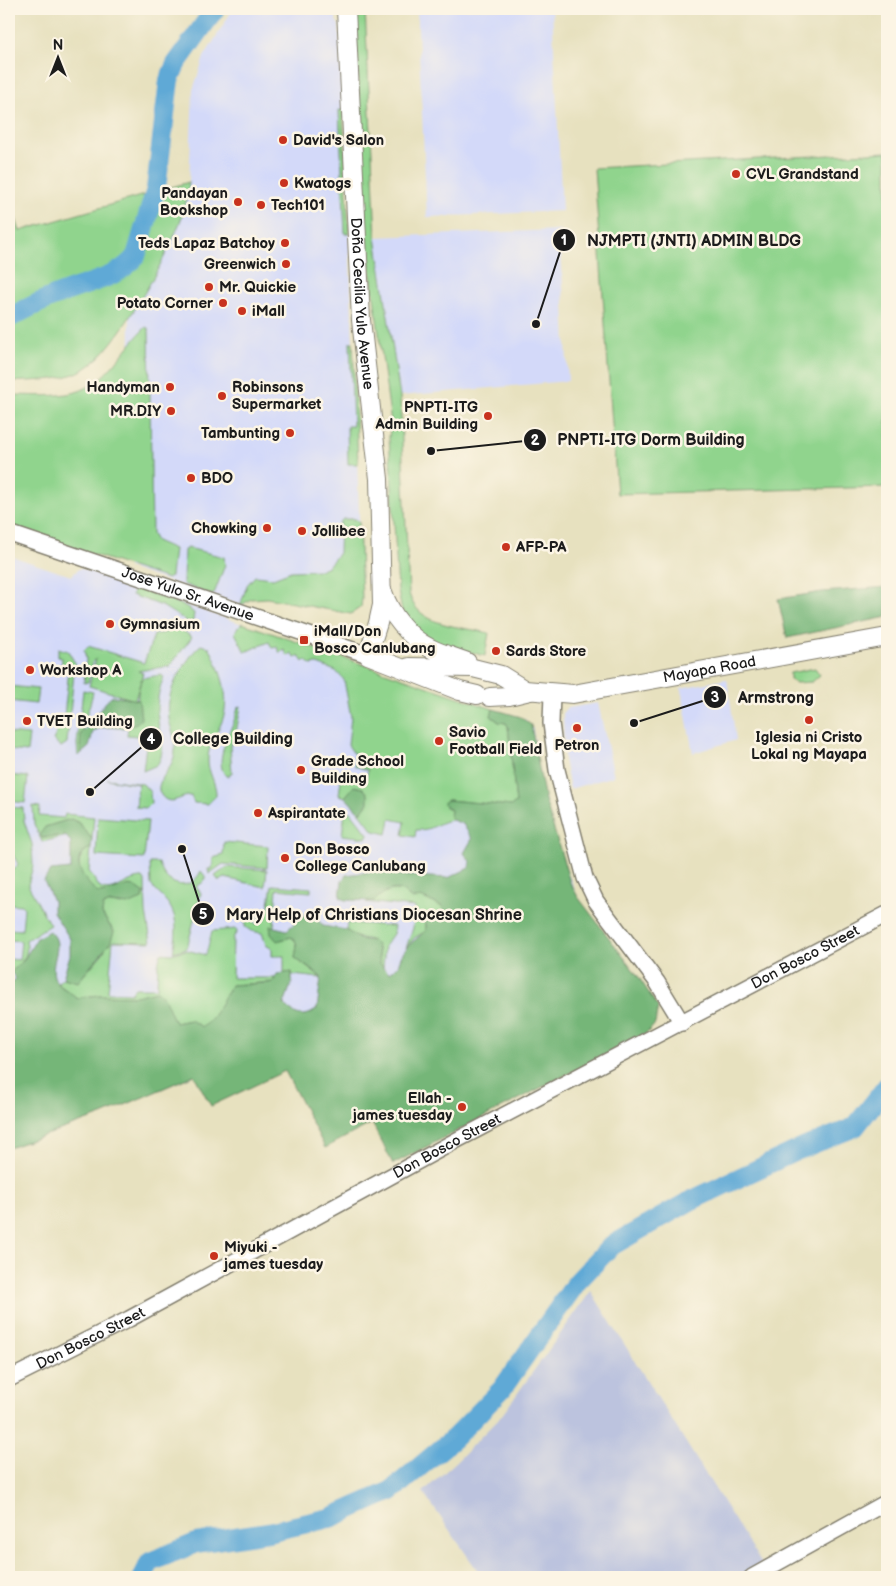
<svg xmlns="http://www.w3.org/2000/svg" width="896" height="1586" font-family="'Balsamiq Sans',sans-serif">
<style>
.built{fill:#d3d9f9}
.industrial{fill:#bcc3de}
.green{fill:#90d48d;stroke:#567854}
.forest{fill:#74b678;stroke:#48694a}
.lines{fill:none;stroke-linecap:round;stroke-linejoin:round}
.river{stroke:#5ea9d6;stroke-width:20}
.tertiary-casing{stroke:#827e6e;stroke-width:18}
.secondary-casing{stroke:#827e6e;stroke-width:20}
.tertiary{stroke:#fff;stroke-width:15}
.secondary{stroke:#fff;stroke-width:18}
.poi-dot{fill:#c8321e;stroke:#fcf5e5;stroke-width:2}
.labels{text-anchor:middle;stroke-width:5;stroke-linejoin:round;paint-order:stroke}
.poi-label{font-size:15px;font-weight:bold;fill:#1c1c1c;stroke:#fcf5e5;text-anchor:start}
.street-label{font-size:15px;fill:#1c1c1c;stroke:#fcf5e5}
.leader{fill:none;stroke:#1c1c1c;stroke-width:2}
.callout-dot{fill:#1c1c1c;stroke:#fcf5e5;stroke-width:2}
.mark-label{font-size:15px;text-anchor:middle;font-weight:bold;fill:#fff}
.callout-label{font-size:16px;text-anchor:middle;font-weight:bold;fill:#1c1c1c;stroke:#fcf5e5;stroke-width:5;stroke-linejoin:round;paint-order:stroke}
</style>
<rect width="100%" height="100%" fill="#fcf5e5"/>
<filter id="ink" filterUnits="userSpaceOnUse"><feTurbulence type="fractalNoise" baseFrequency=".02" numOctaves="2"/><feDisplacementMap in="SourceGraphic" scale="10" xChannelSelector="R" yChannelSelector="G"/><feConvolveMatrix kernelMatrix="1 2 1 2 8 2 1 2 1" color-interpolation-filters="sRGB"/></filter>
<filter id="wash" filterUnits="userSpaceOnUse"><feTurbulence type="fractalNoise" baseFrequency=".0096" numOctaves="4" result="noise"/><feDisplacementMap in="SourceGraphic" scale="20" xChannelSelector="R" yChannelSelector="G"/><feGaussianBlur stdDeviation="1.12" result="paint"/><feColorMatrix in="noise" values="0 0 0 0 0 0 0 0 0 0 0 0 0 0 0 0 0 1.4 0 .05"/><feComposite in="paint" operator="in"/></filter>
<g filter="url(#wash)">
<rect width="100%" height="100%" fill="#e7e1bf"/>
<!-- built -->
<path class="built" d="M233,9H336V21L339,25L349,234L362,599L361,607L351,614L267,598L251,599L242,606L128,568L130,316L170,244L185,209L189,182L193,90L204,57Z
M417,9H552L562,211L427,217Z
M560,230L568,381L400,396L376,237Z
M9,553L11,556L71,576L80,568L471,703L525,719L533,729L540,778L559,852L578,897L195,1075L102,1115L9,1148Z
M727,679L736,740L693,753L681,688Z
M598,703L614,776L570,789L564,759L563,712L568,708Z"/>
<!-- industrial -->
<path class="industrial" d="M591,1291L762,1564L738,1577H482L423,1492L457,1461L502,1415Z"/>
<!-- green -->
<path class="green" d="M355,9H365L376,237L400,396L409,593C417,627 460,626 489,633L485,656L438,643L417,631L402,611L398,591L389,437L391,423L366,238Z
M339,110H343L349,234H345Z
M887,152V487L617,494L594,168Z
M189,182C188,196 185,209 180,222C167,257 117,349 86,368C64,382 34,380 9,382V198L20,231Z
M146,327L149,329L152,534L156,541L174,549L171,576L168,579L9,527V395C28,395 48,397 67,394C104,389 122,350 146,327Z
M350,342H353L358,464H348L347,426H353Z
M343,519H356L359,522L362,599L361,607L351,614L267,598L251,599L240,606L247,585L255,576L273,578L291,571L319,570L328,566L339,553L340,522Z
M188,548L224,557L225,565L214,594L211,595L183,584L184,550Z
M134,587L187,607L194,613L193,621L188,622L162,606L132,595Z
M242,623L493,709L491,716L499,722L506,723L508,726L516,804L511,806L448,800L445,806L451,810L450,816L452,820C436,822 436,830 416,830L415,837L403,835L405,822L390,819L387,834L374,831L360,813C368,804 374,790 357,787L345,797L339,795L341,779L366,778L368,770L355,766L354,754L348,745L351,717L344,680L336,671L317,664L311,665L305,660L303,662L299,656L295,658L292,653L288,656L284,650L280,653L277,647L272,648L269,642L245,652L235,633L237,628Z
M173,624L192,637L170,666L138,671L143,673L135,700L89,686L96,659L93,661L88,682L84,683L86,659L84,650L88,646L144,663L154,635L167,632Z
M201,645L210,648C221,673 233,699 220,726C215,737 208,747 208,759C207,772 217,783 216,796L207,804L194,803L191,796C181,795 170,808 161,795C152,782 174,770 175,751C176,741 173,733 170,724C165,702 172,684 184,666C189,659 194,650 201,645Z
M58,648L68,651L75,663L67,743L61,747L53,740L57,732L55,729L56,716H64L69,669L61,668L62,658L58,657Z
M815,668L820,675L812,682L796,683L790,679V673Z
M161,675L164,677C158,691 156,704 158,719C159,735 167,751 157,765L143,771L147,737L127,735L128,728C148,713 136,714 138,694C138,689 141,683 142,678Z
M9,686L38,689L36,704L9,701Z
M83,690L93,692C90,708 77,738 82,753L78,756L77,744Z
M241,706L235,738L230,746L232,773L227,777C210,761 235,727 238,707Z
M9,733L29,735L27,752L9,750Z
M9,775L28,777L25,803L9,801Z
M107,779L143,784L150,792L151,803L146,808L136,807L138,784Z
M33,806L40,807L39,816L64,818L65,814L94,817L92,839L79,823L71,819L45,827L54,837L62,834L68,836L42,842L34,824Z
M9,807L23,808L24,821L32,844L33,866L28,885L50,925L26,940C30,957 21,963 9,974V959L19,960L21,941L9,940V929L22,930L24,908L21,905L9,904V870L15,869L18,864L9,847Z
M345,812H351L368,834L366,838L342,835Z
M98,817L148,821L144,859L96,856Z
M224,842L268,846L267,868L223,864L209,874L208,869H212L213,858L223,855Z
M89,848H91L89,871L100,888C115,895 127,877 143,878L145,881L146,912L151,942L113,941L108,992L131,993L135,988H157L158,964L161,953L171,954L186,950L206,955L212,931L236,929L237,932L233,938L232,978H275L273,982L231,985C225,999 215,1019 202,1027L190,1020L175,1023L157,991L137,996L99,995L77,998L57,983L63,978L78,982L103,953L114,931L102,914L103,906L111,903L121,905L142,899L144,894C133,878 115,892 98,893C83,881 69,862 89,848Z
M150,863H159C164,886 190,894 201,871L205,876V881L196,887L201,893L187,948L173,952C177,933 179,915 165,900C160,894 155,891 151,885Z
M227,867L267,870L265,887L225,878L219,881L215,876Z
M272,885L311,888V892L277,889L274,926H270L281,940L291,937C300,943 296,949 295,958L321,978L292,975V972L284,975V956H272V949L266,945L262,933L251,931L245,927V918L253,917L254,923L258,924L259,916L268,910Z
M394,890L403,891L409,897H421L443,907L442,912L426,919V931L414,938L406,948L413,928L415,907L366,902C377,900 382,891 394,890Z
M347,923L394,926L393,934L385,945L383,968C376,961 382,948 374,942C366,936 358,942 346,930Z"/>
<!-- forest -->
<path class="forest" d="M887,587V617L787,638L778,599L822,592Z
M113,696L139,700L141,719C123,737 109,720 93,732L89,747L82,753L80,747L81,733C94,724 104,699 113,696Z
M493,709L521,717L531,725L545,800L570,882L578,897L638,976L658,1007L655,1024L647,1033L393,1164L372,1123L325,1148L285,1071L211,1106L194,1075L102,1115L9,1148V985L16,979L11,972L23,961L37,938L49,931C68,944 46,964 56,981C60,988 71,992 77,998L99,995L136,996L157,991L164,997L175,1023L190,1020L202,1027C217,1017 222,999 231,985L268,983L273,982L277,974L292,972V982L284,1004C294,1016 305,1019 317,1009L321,977L295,958C296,949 300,943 291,937L277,941L271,934L270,926L287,930L294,924L293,917C310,913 312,913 323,926L346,930L359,939L373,941L377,945L380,964L389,973L398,966C402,948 413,942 426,931V919L442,912L443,907L421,897L413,899C409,897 407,894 404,892C392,885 382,894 374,901L345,900L340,897L342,881L346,875L376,871L397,875L448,878L469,868L470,861L464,853L472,839L463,824L452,820L450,816L451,810L443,803L448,800L511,806L516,803L508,726L506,723L499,722L491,716Z
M354,786L363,788L368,794V803L360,813L345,797Z
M71,819L79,823L92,839L91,848C66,857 85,882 98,893C115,892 133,878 144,894L142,899L128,905L111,903L103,906L102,914L114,932L110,943L78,982L63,978L70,955V939L53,912V901L44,881L50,871L71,869V842L65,835L42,838L40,834L45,827Z"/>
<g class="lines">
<!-- river -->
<path class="river" d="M9,318C27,308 46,299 65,292C90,282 119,278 136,256L156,189L169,80L176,64L215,9
M143,1577L150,1562L196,1543L268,1532L330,1518L391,1491L454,1438L502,1389L577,1282L611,1246L690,1201L798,1150L855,1127L887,1086"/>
</g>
</g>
<g filter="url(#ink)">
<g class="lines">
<!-- tertiary casing -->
<g class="tertiary-casing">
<g id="tertiary">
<path id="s1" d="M9,533L368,655"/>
<path d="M552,694L551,723L557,770L585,878L596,901L657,982L682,1023"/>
<path id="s2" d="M9,1379L129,1319L457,1140L887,914"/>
<path d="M752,1577L887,1502"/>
</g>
</g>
<!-- secondary casing -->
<g class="secondary-casing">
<g id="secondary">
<path id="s3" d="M346,9L361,320L379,479L382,605L378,623L368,655L460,691L477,695"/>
<path d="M383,592C390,614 409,638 430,648C442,654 455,657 467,662"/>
<path id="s4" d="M409,667L473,668L501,675L525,690L573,694L887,637"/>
<path d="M490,697L509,696L530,691"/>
</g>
</g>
<!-- tertiary -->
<use href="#tertiary" class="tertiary"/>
<!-- secondary -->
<use href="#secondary" class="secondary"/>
</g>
</g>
<!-- markers -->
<g class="poi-dot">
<circle cx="283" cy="140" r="5"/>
<circle cx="736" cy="174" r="5"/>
<circle cx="284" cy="183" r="5"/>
<circle cx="238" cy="202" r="5"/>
<circle cx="261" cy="205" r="5"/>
<circle cx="285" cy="243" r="5"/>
<circle cx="286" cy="264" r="5"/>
<circle cx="209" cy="287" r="5"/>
<circle cx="223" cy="303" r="5"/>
<circle cx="242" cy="311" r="5"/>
<circle cx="170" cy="387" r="5"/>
<circle cx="222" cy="396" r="5"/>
<circle cx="171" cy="411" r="5"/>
<circle cx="488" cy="416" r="5"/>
<circle cx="290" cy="433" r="5"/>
<circle cx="191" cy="478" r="5"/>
<circle cx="267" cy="528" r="5"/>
<circle cx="302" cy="531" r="5"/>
<circle cx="506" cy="547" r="5"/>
<circle cx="110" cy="624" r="5"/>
<rect x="299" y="635" width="10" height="10" rx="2.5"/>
<circle cx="496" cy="651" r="5"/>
<circle cx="30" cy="670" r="5"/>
<circle cx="809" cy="720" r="5"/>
<circle cx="27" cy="721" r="5"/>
<circle cx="577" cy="728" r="5"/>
<circle cx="439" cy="741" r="5"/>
<circle cx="301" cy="770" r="5"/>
<circle cx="258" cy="813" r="5"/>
<circle cx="285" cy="858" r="5"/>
<circle cx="462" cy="1107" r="5"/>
<circle cx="214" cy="1256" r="5"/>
</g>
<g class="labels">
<!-- poi labels -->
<g class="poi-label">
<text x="293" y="145">David's Salon</text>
<text x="746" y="179">CVL Grandstand</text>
<text x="294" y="188">Kwatogs</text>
<text x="228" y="198" text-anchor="end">Pandayan<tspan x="228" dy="17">Bookshop</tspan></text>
<text x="271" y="210">Tech101</text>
<text x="275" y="248" text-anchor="end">Teds Lapaz Batchoy</text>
<text x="276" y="269" text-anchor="end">Greenwich</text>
<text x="219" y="292">Mr. Quickie</text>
<text x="213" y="308" text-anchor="end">Potato Corner</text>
<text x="252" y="316">iMall</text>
<text x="160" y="392" text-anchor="end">Handyman</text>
<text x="232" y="392">Robinsons<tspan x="232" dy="17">Supermarket</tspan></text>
<text x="478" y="412" text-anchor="end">PNPTI-ITG<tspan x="478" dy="17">Admin Building</tspan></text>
<text x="161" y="416" text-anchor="end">MR.DIY</text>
<text x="280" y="438" text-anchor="end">Tambunting</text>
<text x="201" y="483">BDO</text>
<text x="257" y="533" text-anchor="end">Chowking</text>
<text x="312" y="536">Jollibee</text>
<text x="516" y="552">AFP-PA</text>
<text x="120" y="629">Gymnasium</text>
<text x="314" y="636">iMall/Don<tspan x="314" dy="17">Bosco Canlubang</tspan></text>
<text x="506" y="656">Sards Store</text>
<text x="40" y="675">Workshop A</text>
<text x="37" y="726">TVET Building</text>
<text x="449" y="737">Savio<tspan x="449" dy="17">Football Field</tspan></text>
<text x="809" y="742" text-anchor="middle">Iglesia ni Cristo<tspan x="809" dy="17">Lokal ng Mayapa</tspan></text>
<text x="577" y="750" text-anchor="middle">Petron</text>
<text x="311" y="766">Grade School<tspan x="311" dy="17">Building</tspan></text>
<text x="268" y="818">Aspirantate</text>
<text x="295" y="854">Don Bosco<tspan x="295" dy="17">College Canlubang</tspan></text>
<text x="452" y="1103" text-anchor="end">Ellah -<tspan x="452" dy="17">james tuesday</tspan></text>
<text x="224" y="1252">Miyuki -<tspan x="224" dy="17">james tuesday</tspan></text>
</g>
<!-- street labels -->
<g class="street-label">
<text dy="5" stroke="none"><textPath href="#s3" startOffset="295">Doña Cecilia Yulo Avenue</textPath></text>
<text dy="5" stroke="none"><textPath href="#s1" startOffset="189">Jose Yulo Sr. Avenue</textPath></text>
<text dy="5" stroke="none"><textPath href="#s4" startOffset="308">Mayapa Road</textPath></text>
<text dy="5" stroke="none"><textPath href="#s2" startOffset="901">Don Bosco Street</textPath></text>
<text dy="5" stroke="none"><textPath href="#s2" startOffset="496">Don Bosco Street</textPath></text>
<text dy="5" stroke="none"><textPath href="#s2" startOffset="91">Don Bosco Street</textPath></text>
</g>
</g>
<!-- callouts -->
<path class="leader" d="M536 324L564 240M431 451L535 440M634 723L715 697M90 792L151 739M182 849L203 914"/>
<g class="callout-dot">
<circle cx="536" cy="324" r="5"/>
<circle cx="431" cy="451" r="5"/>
<circle cx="634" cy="723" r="5"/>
<circle cx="90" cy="792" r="5"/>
<circle cx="182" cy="849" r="5"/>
<circle cx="564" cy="240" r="12"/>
<circle cx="535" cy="440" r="12"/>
<circle cx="715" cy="697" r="12"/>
<circle cx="151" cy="739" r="12"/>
<circle cx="203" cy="914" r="12"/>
</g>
<g class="mark-label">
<text x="564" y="245">1</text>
<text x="535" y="445">2</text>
<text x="715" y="702">3</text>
<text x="151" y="744">4</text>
<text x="203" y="919">5</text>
</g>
<g class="callout-label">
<text x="694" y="246">NJMPTI (JNTI) ADMIN BLDG</text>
<text x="651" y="445">PNPTI-ITG Dorm Building</text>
<text x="776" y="703">Armstrong</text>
<text x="233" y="744">College Building</text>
<text x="374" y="920">Mary Help of Christians Diocesan Shrine</text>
</g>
<!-- margin -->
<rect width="896" height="1586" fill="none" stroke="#fcf5e5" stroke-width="30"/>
<!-- north arrow -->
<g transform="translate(58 58)" stroke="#fcf5e5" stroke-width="4" paint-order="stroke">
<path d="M0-4L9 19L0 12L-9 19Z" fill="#1c1c1c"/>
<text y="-8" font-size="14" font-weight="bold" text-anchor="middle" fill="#1c1c1c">N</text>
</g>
</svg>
